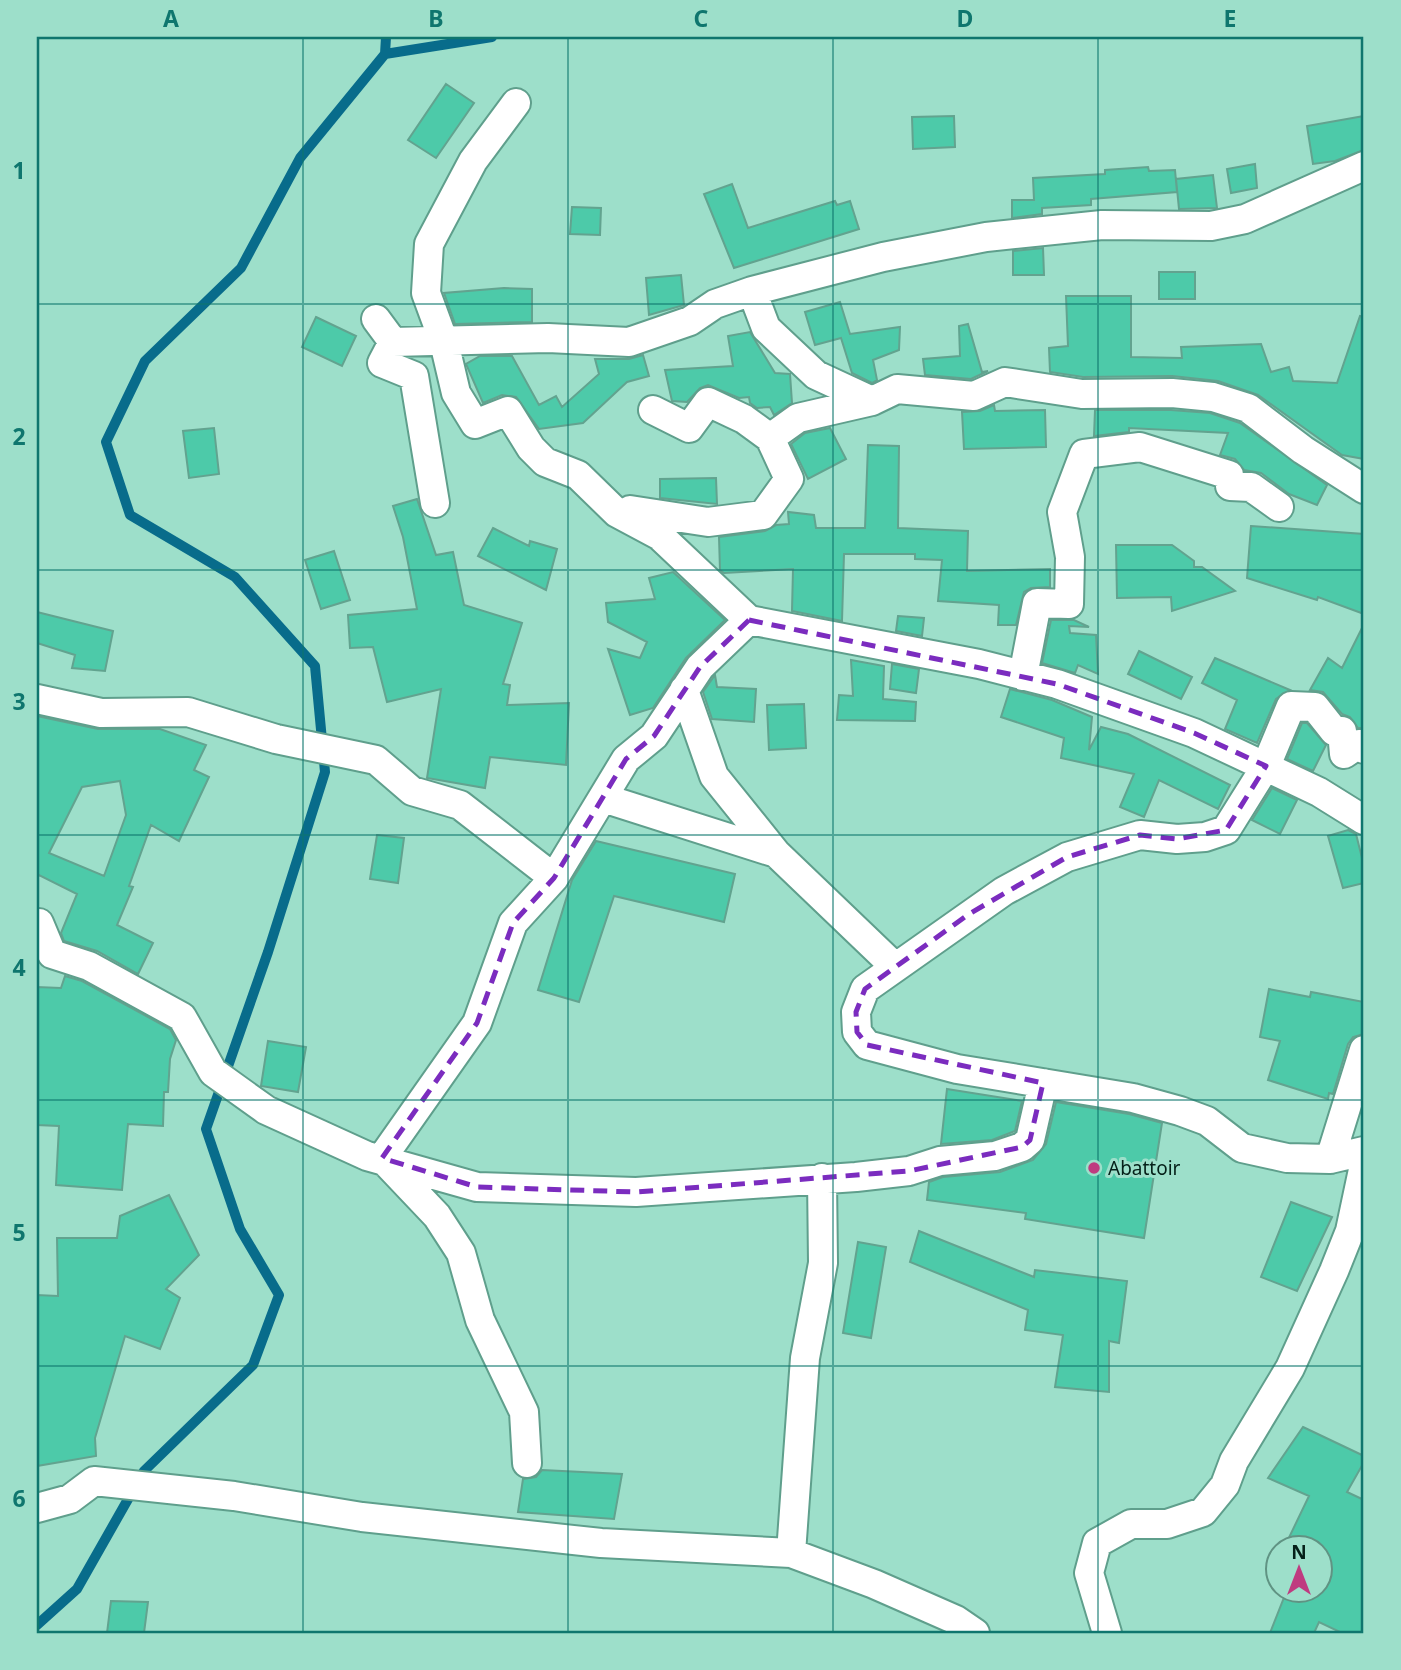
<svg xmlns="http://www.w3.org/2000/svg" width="1401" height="1670" font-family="'Noto Sans',sans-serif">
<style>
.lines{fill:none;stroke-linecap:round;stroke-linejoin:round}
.stream{stroke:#086c8b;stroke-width:10}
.building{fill:#4dcaa9;stroke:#62a38f;stroke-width:2;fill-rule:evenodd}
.street-casing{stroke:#5f9f8c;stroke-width:32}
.street{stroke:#fff;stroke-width:28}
.marked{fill:none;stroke:#7b2cbf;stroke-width:5;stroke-dasharray:14 9;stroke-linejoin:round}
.grid{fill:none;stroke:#0f766e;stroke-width:2;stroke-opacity:0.55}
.poi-dot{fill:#bf3b80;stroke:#9ddfca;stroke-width:2.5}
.labels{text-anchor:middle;stroke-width:6;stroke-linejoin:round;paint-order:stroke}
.poi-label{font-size:19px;fill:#052019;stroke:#9ddfca;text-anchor:start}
.neatline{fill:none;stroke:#0f766e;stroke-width:2.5}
.grid-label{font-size:23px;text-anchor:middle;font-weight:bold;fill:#0f766e}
</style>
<rect width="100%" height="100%" fill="#9ddfca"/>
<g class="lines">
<!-- stream -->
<path class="stream" d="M385,54L492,37
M37,1625L77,1589L144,1471L253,1365L279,1295L240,1229L206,1129L268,952L325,772L315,666L235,577L130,515L106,442L145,361L241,268L300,158L385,54L386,37"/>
</g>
<!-- building -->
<path class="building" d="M446,84L474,103L436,158L408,140Z
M954,116L955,147L913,149L912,117Z
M1364,116V150L1335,161L1313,164L1307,126Z
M1255,164L1257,188L1231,193L1227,169Z
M1148,167L1149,171L1175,170L1177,192L1091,199V205L1042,208V214L1012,218V200H1034L1033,178L1105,174V170Z
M1213,175L1217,208L1179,209L1176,179Z
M732,184L748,228L835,201L837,205L850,201L859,229L734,268L704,194Z
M572,207L601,208L600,235L570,234Z
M1043,248L1044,275H1013V251Z
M1159,272H1195V299H1159Z
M681,275L684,305L649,315L646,278Z
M504,288L532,289V322L455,324L444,293Z
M1066,296H1131V357L1182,358L1181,347L1261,344L1271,372L1289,367L1293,381L1337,383L1360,316L1364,317V459L1342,455L1258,395L1218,381L1172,376L1083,377L1050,372L1049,348L1068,346Z
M840,302L850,334L900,327L899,350L873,360L877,380L872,383L852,373L841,338L815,345L805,312Z
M316,317L356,336L342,366L302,347Z
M968,324L982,372L988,371L971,379L925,375L923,359L960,356L959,326Z
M750,332L775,373L790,374L792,403L774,415L770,407L757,408L750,403L749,397L739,398L708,385L700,388L687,402L672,401L665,370L733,366L728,336Z
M643,355L649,376L627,382L583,423L539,429L516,397L502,395L483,403L466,364L480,356H512L539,405L556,396L562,407L599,374L595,359H629Z
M994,405L995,411L1045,410L1046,447L964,449L962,412L980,411Z
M1095,410H1171L1210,413L1240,423L1327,485L1317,505L1289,494L1261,473L1244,470L1235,459L1220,455L1228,433L1129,428V432L1094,436Z
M214,428L219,474L189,478L183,431Z
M830,428L846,459L808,479L791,444L805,433Z
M868,445L899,446L898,528L968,531L967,571L1050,569V587L1031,588L1024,592L1016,625H998L999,605L938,601L942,560L915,559V554H844L842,621L792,611L793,569L724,573L720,570L719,537L765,531L776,525L789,524L788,512L814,515L816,528H865Z
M716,478L717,504L660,498V479Z
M417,499L436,555L453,552L464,605L522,623L503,684L510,685L507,705L569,703L566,765L490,757L485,788L427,778L441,689L387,702L373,647L350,648L348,615L417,609L403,537L393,506Z
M1251,526L1364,534V614L1318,597L1317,600L1247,578Z
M493,528L529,546L530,541L557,549L546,590L478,556Z
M1116,545H1172L1194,561V567H1202L1235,591L1172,611L1171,597L1117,598Z
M334,551L350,600L321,609L305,560Z
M673,572L725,620L686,658L653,708L630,715L608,649L640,658L647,642L608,622L606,603L655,599L649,578Z
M37,612L113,631L105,671L72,668L75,655L37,643Z
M898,616L924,618L922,636L896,631Z
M1051,620H1074L1089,627L1069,626L1070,633L1096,635L1098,674L1078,665L1075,673L1042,663Z
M1364,624V728H1358L1350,717L1342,714L1323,692L1310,690L1328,658L1342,668Z
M1139,651L1192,677L1181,699L1128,674Z
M1215,658L1290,690L1276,699L1257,743L1225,729L1237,700L1202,683Z
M851,660L884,666L883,699L916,702L915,721L837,720L839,695L853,696Z
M892,664L919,669L916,693L890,689Z
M715,675L717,687L756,689L754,722L712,719L703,692Z
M1010,689L1052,700L1092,717L1089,750L1101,727L1128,734L1230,785L1218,809L1159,780L1144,817L1120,807L1134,774L1061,758L1064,738L1001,717Z
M804,704L806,748L769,750L767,705Z
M37,716L98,729H160L206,745L194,770L209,777L179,841L151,825L129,886L133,887L117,925L153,943L138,974L97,951L64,941L61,933L77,894L39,875L37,879ZM120,781L126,815L104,876L49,853L82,787Z
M1302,723H1307L1326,745L1313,771L1287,759Z
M1272,788L1297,800L1280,834L1252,820Z
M1348,830L1356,834L1364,866V883L1343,888L1328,836Z
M377,835L404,838L398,883L370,879Z
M596,841L735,874L724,922L614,896L579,1002L538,990L572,880Z
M65,976L82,981L170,1029L176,1040L170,1059L168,1092H164L163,1126L128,1124L122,1190L56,1185L59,1126L37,1125V987L61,988Z
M1269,989L1310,997L1311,992L1364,1002V1034L1353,1037L1348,1044L1333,1094L1329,1093L1328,1099L1268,1080L1280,1041L1260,1037Z
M268,1041L306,1047L298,1092L261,1086Z
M947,1089L1022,1101L1015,1131L992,1140L941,1144Z
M1056,1102L1129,1114L1162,1123L1144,1238L1025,1219L1026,1213L927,1200L929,1182L943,1177L1000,1172L1033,1160L1046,1144Z
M169,1195L199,1255L166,1289L180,1298L160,1349L125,1336L95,1438L96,1456L37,1466V1295L58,1296L57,1238H117L120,1216Z
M1291,1202L1332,1217L1297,1291L1261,1277Z
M919,1231L1034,1277L1035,1270L1127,1281L1119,1343L1109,1341V1392L1055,1387L1063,1335L1025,1330L1028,1310L910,1262Z
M858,1242L886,1247L871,1338L843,1333Z
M1303,1427L1364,1456V1462L1347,1492L1364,1500V1633H1342L1319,1622L1314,1633H1270L1287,1590H1320V1548H1284L1309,1496L1268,1478Z
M542,1470L622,1474L614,1519L518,1512L523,1479L536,1477Z
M111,1601L148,1602L144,1633H107Z"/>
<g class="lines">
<!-- street casing -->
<g class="street-casing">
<path id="street" d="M516,103L473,161L429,244L426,293L444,342L456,393L475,424L508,411L531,448L545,462L578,475L617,513L660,536L749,620L979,664L1057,684L1194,733L1319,792L1364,820
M752,291L766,328L816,375L872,401L897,389L974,396L1005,382L1082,394L1172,393L1213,397L1248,408L1303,450L1364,489
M376,319L393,342L548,338L629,342L690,321L715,304L752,291L883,257L986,237L1102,225L1211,226L1245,219L1364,166
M393,342L382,363L414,376L435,503
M653,410L689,428L708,402L744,419L770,438
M630,510L708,522L763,515L789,479L770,438L798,418L872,401
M1023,676L1037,603L1069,604L1070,557L1062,512L1084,454L1140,447L1229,475L1230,486L1251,487L1279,507
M684,690L714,776L776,853
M37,699L101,713L188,712L276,739L376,760L412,791L460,805L554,878
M1364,749L1359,744L1344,754L1342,731H1334L1315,707L1291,706L1266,766L1226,830L1205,837L1177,839L1140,835L1067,857L1004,891L865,989L856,1012L857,1032L867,1045L957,1069L1133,1098L1180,1111L1207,1121L1242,1148L1287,1158L1330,1159L1364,1151
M603,798L776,853L894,966
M37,923H39L52,954L89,966L182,1017L213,1072L266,1110L367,1156L477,1187L636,1192L856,1177L909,1171L940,1161L995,1156L1022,1147L1030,1140L1043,1083
M1330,1159L1364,1050
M527,1463L524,1412L480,1320L461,1253L437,1216L382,1158L477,1023L513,923L554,878L626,759L654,736L700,667L749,620
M37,1508L70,1499L94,1481L234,1496L362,1517L601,1543L791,1553L874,1584L956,1620L975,1633
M791,1553L805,1358L823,1263L822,1178
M1107,1633L1089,1573L1097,1543L1131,1524H1167L1203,1512L1225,1485L1234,1461L1290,1368L1334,1271L1350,1231L1364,1165"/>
</g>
<!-- street -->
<use href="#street" class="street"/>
</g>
<!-- marked area -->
<path class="marked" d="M749,620L1057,684L1194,733L1266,766L1226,830L1177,839L1140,835L1067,857L969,914L865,989L856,1012L857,1032L867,1045L1043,1083L1030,1140L1022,1147L909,1171L636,1192L477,1187L382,1158L477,1023L513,923L554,878L626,759L654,736L700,667Z"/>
<!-- grid -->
<path class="grid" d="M303,37V1633M568,37V1633M833,37V1633M1098,37V1633M37,304H1364M37,570H1364M37,835H1364M37,1100H1364M37,1366H1364"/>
<!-- markers -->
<circle class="poi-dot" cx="1094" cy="1168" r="7"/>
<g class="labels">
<!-- poi labels -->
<g class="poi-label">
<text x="1108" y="1175">Abattoir</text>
</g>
</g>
<!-- border -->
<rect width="1401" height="1670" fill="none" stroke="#9ddfca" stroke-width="77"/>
<!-- north arrow -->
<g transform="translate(1299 1569)"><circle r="33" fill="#9ddfca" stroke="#609383" stroke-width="2"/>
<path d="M0-5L12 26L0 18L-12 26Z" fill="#bf3b80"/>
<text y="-10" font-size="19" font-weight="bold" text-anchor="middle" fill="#052019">N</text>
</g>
<rect x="38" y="38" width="1324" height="1594" class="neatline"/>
<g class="grid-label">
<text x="171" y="27">A</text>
<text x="436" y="27">B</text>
<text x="701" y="27">C</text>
<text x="965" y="27">D</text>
<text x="1230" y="27">E</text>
<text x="19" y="179">1</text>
<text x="19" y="445">2</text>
<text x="19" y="710">3</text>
<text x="19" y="976">4</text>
<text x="19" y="1241">5</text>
<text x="19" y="1507">6</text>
</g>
</svg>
